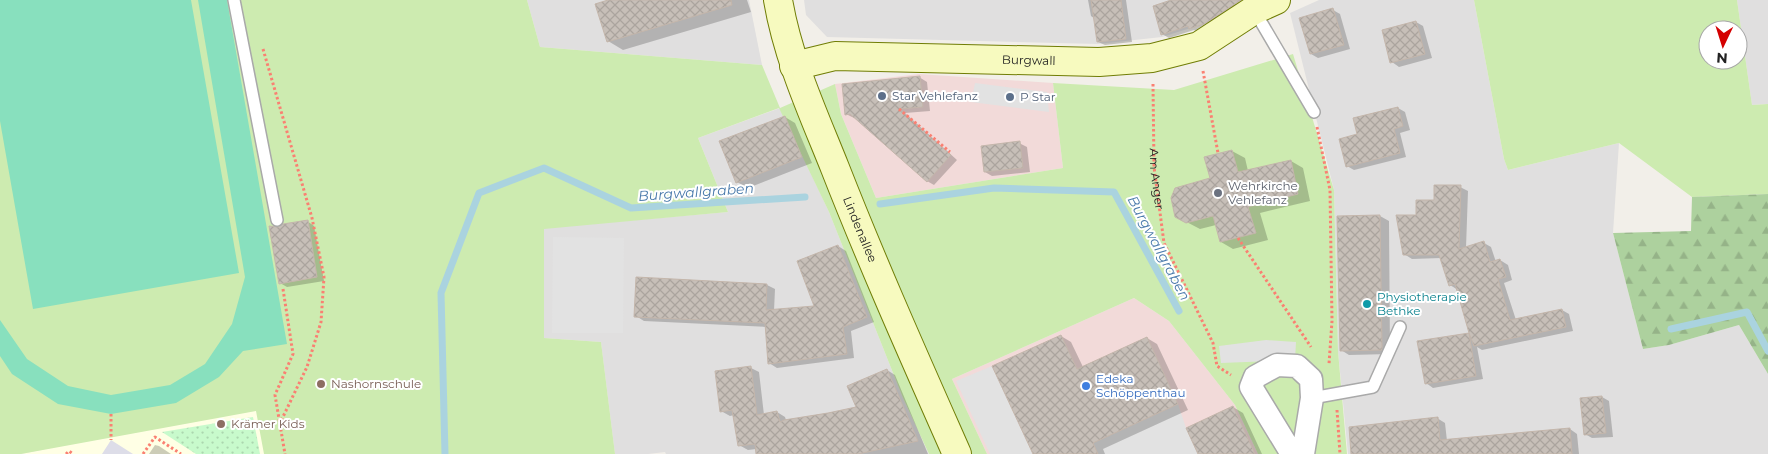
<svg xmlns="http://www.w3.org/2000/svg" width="1768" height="454" font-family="Montserrat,sans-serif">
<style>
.residential{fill:#e0dfdf}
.commercial{fill:#f2dad9}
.education{fill:#ffffe5}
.grass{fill:#cdebb0;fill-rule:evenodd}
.forest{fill:url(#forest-firs)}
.park{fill:url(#park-dots)}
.pitch{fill:#88e0be}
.parking{fill:#e2e2e2}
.plaza{fill:#dddde8}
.shadow{fill:#0003}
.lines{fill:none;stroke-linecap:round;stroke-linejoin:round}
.stream{stroke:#aad3df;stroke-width:7}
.building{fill:url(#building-cross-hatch);stroke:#c4b6ab}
.lane-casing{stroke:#a9a9a9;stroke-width:14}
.street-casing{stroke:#a9a9a9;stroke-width:25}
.secondary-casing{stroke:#707d05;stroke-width:30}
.path{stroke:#fa8072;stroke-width:3;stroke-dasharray:2.5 2.5;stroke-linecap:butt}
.lane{stroke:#fff;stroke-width:11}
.street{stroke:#fff;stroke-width:22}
.secondary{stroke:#f7fabf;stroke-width:28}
.service-dot{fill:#5c6f8a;stroke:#fff;stroke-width:2}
.worship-dot{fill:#6b7280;stroke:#fff;stroke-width:2}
.culture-dot{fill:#0f9aa8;stroke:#fff;stroke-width:2}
.education-dot{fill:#8d6e63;stroke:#fff;stroke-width:2}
.shop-dot{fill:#3f7fe0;stroke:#fff;stroke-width:2}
.labels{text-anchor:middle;stroke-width:4;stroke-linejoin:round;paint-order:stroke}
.street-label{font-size:12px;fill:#222;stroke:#fff}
.service-label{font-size:12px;fill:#4e5e75;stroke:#fff;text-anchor:start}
.worship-label{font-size:12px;fill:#5b616d;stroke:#fff;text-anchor:start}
.culture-label{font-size:12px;fill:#0d838f;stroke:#fff;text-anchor:start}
.shop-label{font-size:12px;fill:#366cbe;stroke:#fff;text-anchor:start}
.education-label{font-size:12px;fill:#785e54;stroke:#fff;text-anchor:start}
.water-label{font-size:14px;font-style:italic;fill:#4a7aab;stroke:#fff}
</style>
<defs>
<pattern id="forest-firs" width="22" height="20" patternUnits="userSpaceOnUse" patternTransform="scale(1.25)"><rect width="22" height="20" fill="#add19e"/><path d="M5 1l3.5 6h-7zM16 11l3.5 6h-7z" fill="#95b388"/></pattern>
<pattern id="park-dots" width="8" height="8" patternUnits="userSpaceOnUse" patternTransform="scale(1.25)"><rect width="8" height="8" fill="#c8facc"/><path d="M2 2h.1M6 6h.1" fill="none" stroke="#acd6af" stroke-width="1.8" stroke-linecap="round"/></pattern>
<pattern id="building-cross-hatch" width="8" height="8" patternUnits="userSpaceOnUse" patternTransform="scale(1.25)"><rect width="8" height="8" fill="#c7bfb8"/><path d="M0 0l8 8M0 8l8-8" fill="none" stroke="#aba49e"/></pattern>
</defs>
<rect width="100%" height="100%" fill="#f2efe9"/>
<!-- residential -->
<path class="residential" d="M527,0H749L762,65L540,47Z
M804,0H1254L1235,14L1162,37L1098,44L827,37L806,15Z
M1319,0H1474L1504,159L1508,170L1619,143L1613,233L1643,349L1669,345L1739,325L1768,374V454H1348L1338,351L1334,190L1290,13Z
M1737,0H1768V104L1752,105Z
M780,108L829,212L903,398L929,454H666L665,452L648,454H615L601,342L544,338V228L728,212L698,138Z"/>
<!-- commercial -->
<path class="commercial" d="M919,74L1053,83L1063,168L876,198L841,114L835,84Z
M1134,298L1169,321L1235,405L1258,454H987L952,379Z"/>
<!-- education -->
<path class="education" d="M282,406L363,454H21L111,436Z"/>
<!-- grass -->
<path class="grass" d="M0,0H527L540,47L762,65L780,108L835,84L841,114L876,198L1063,168L1053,83L1174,90L1293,54L1334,190L1338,351L1347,454H1258L1235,405L1169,321L1134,298L952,379L987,454H929L903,398L829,212L779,108L698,138L728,212L544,229V338L601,342L615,454H264L256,411L21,454H0Z
M1474,0H1737L1752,105L1768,104V194L1692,197L1619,143L1508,170L1504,159ZM1708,30H1738V60H1708Z"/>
<!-- forest -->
<path class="forest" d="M1768,194V374L1739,325L1669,345L1643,349L1613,233L1691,231L1692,197Z"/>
<!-- park -->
<path class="park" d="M253,417L260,454H196L162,432Z"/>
<!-- pitch -->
<path class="pitch" d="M0,0H191L239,273L33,309L0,121Z
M198,0H227L287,344L243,351L219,377L176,403L111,414L58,404L12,374L0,356V320L27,359L68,386L111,395L170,385L205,364L232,324L245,277Z"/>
<!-- parking -->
<path class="parking" d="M975,83L1047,92L1049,112L971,102Z
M553,237L624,238L623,333H552Z
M1266,340L1296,342L1295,360L1221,363L1219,346Z
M992,366L1033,454H990L956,381Z
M1178,404L1186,428L1198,454H1098L1093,443Z"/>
<!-- plaza -->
<path class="plaza" d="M111,440L133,454H102Z"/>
<!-- shadow -->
<path class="shadow" d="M612,0H747L751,12L623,50L608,41Z
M1088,0H1126L1132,42L1105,45L1098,42L1095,19L1091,16Z
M1175,0H1235L1238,10L1197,32L1194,30L1169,38L1162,34Z
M1333,10L1340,14L1350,49L1318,58L1311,54Z
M1416,22L1423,26L1432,58L1399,67L1392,62Z
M919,77L927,82L930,111L905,113L957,160L934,185L927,181L857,118H854L846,114Z
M1398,108L1405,112L1410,130L1400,133L1406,157L1354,170L1347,166L1358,135Z
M785,117L795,123L812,163L748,188L737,182Z
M1019,143L1027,147L1030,172L992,176L985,172Z
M1232,151L1245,158L1248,171L1291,161L1303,168L1310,201L1260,213L1268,240L1233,249L1221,242L1216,225L1200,229L1177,217L1212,179Z
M1460,187L1468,191L1466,248L1484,243L1491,247L1496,262L1500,260L1508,265L1512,280L1504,283L1516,320L1562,310L1569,314L1573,331L1482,350L1477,347L1483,379L1433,388L1426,383L1419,342L1470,334L1458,290L1450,285L1441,258L1412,259L1404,254L1417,216L1435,202Z
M1380,216L1389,221L1390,354L1349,355L1341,350L1339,217Z
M307,221L314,226L324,281L287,287L280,283L278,229Z
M838,246L846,251L874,322L851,331L854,358L777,368L769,363L767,327L644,321L636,316L767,285L775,289L774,311L816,307Z
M1061,336L1071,342L1083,367L1147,338L1157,344L1188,410L1103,449L1105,454H1034Z
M751,368L759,372L764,415L777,412L785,417L786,420L858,408L887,370L895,375L928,454H757L756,449L748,450L739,445L734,415L730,416L721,411Z
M1602,397L1609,401L1613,437L1592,438L1585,434L1582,399Z
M1233,407L1243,413L1262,454H1199Z
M1437,418L1445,423L1447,441L1570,429L1577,434L1579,454H1352Z
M155,445L159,446L171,454H149Z"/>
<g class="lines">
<!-- stream -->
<path class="stream" d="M880,204L994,188L1114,192L1179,311
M1671,329L1747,312L1768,351
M445,454L441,293L479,193L544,168L631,208L805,197"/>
</g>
<!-- building -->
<path class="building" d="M608,0H731L732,5L607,42L595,4Z
M1091,0H1121L1126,39L1097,42Z
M1171,0H1241L1204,24L1189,29L1188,26L1161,35L1153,6Z
M1333,8L1344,45L1310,54L1299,18Z
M1416,21L1425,54L1390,63L1382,30Z
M920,76L923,107L899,109L951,155L927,182L850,114L845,115L842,84Z
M1398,107L1403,126L1394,129L1400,153L1346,167L1339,139L1357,134L1353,118Z
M785,116L802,157L736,183L719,141Z
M1020,141L1023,168L984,172L981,146Z
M1232,150L1238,172L1291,160L1298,194L1248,207L1256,233L1220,242L1213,216L1186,223L1175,217L1171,198L1175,188L1210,178L1204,157Z
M1434,185H1461L1459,249L1484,241L1490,262L1500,259L1506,277L1498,279L1510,320L1562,309L1566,327L1474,346L1469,333L1476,376L1425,384L1417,341L1469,333L1455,284L1449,286L1439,255H1403L1396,215H1416V200H1434Z
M1380,215L1382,348V350L1340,351L1337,216Z
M308,220L317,277L279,284L269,226L278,227L283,224Z
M838,245L867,317L843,327L847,354L768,364L765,323L634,317L636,277L767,284L766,310L814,306L797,261Z
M1061,335L1077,369L1147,337L1178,404L1093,443L1098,454H1033L992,366Z
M751,366L757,415L777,411L780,422L784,420L828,413L856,407L847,386L887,369L918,441L858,454H756L755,444L738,446L732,410L720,412L715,371Z
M1602,396L1606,433L1584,435L1580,398Z
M1233,406L1255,454H1198L1186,428Z
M1438,417L1440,440L1570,428L1572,454H1351L1349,427Z"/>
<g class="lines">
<!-- lane casing -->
<g class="lane-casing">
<path id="lane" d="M234,0L277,220
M1254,10L1314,112
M1312,398L1373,387L1400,327"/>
</g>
<!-- street casing -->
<g class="street-casing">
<path id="street" d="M1292,454L1251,387L1255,377L1277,365L1297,366L1311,379L1312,398L1303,454"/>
</g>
<!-- secondary casing -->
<g class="secondary-casing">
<g id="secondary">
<path id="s2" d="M778,0C788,59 813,113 835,168C873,265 915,359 957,454"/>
<path id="s3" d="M794,66L835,56L1099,62L1152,58L1199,46L1254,10L1276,0"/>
</g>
</g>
<!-- path -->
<g class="path">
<path d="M263,49L312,218L324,277L321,322L307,367L280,423"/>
<path d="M1203,71L1218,153"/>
<path id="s1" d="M1153,84L1154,167L1164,243L1213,343L1217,366L1231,375"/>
<path d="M899,109L950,152"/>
<path d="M1317,127L1330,190L1332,321L1329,364"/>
<path d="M1238,238L1311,347"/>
<path d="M283,289L293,354L275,395L285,454"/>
<path d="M1337,410L1340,454"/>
<path d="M111,414V440"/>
<path d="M66,454L69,451L73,454"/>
<path d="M143,454L155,437L181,454"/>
</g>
<!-- lane -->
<use href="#lane" class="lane"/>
<!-- street -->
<use href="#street" class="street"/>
<!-- secondary -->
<use href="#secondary" class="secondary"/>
</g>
<!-- markers -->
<g class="service-dot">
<circle cx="882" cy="96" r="5"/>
<circle cx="1010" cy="97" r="5"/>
</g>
<circle class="worship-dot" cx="1218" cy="193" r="5"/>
<circle class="culture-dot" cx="1367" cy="304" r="5"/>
<g class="education-dot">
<circle cx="321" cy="384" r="5"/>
<circle cx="221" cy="424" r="5"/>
</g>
<circle class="shop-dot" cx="1086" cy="386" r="5"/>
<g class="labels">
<!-- street labels -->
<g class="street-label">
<text dy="4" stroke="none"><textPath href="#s3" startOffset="236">Burgwall</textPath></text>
<text dy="4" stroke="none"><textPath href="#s1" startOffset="95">Am Anger</textPath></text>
<text dy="4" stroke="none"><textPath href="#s2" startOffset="244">Lindenallee</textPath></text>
</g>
<!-- service labels -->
<g class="service-label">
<text x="892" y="100">Star Vehlefanz</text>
<text x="1020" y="101">P Star</text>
</g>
<!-- worship labels -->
<g class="worship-label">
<text x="1228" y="190">Wehrkirche<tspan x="1228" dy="14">Vehlefanz</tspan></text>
</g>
<!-- culture labels -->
<g class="culture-label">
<text x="1377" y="301">Physiotherapie<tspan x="1377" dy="14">Bethke</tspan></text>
</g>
<!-- shop labels -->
<g class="shop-label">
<text x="1096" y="383">Edeka<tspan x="1096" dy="14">Schöppenthau</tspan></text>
</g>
<!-- education labels -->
<g class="education-label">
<text x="331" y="388">Nashornschule</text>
<text x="231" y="428">Krämer Kids</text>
</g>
<!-- water labels -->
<g class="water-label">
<text transform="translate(696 192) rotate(-4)" y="5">Burgwallgraben</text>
<text transform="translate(1159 248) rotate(62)" y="5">Burgwallgraben</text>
</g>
</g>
<!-- north arrow -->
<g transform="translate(1723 45) rotate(184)"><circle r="24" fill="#ffffff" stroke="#a7a7a7"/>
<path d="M0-4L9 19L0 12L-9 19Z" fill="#d40000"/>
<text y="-8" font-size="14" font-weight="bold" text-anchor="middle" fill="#222222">N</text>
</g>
</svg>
